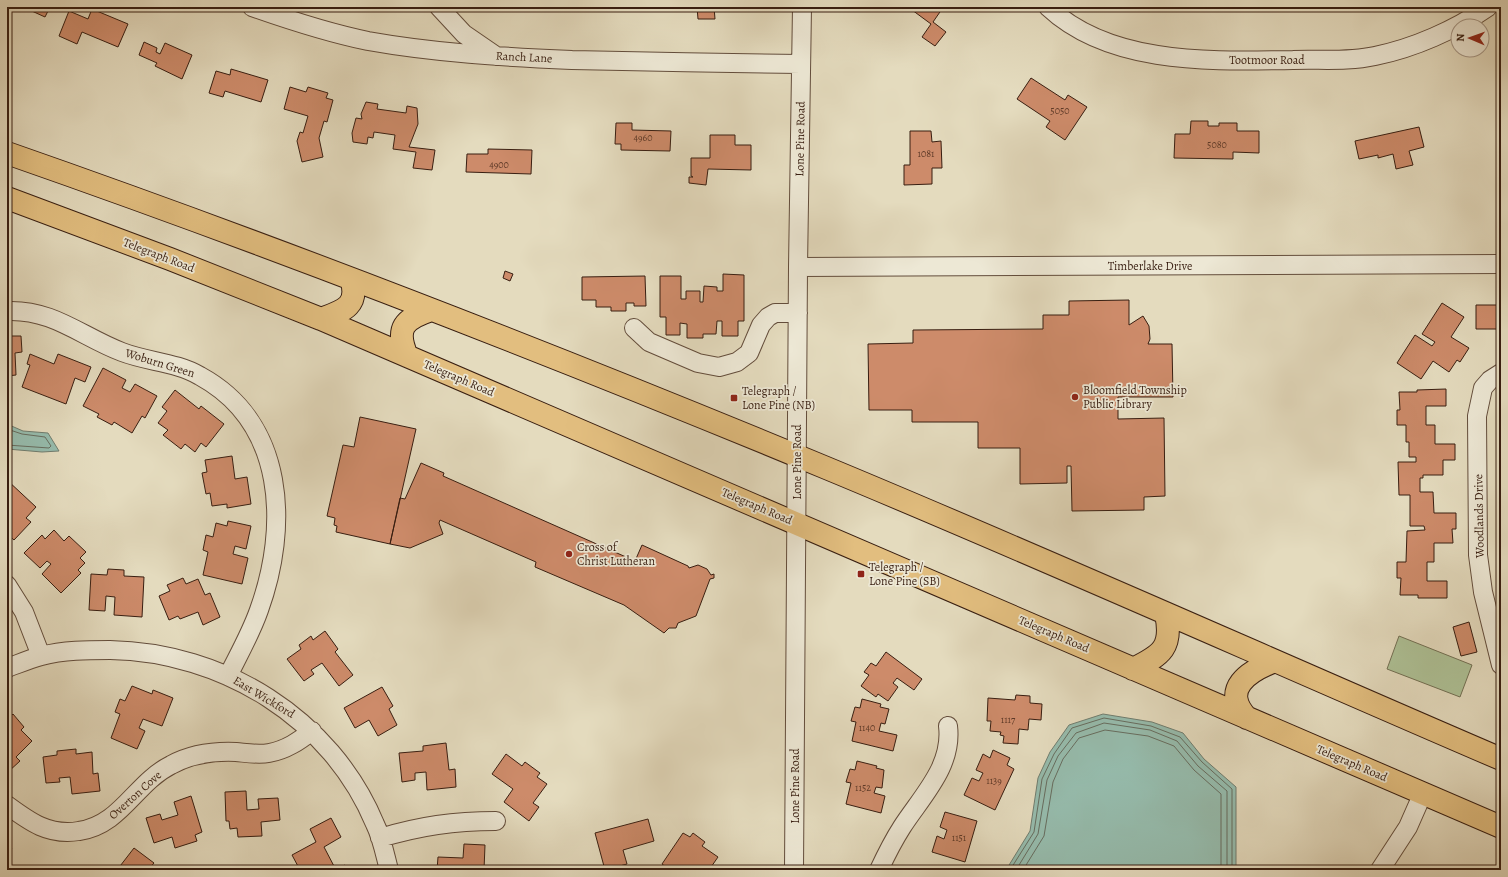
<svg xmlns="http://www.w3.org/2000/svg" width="1508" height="877" font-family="Alegreya,serif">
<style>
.green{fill:#aec196;stroke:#737054}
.water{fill:#96bcad;stroke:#707d6f}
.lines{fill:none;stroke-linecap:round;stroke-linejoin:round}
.shore{stroke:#676d5f;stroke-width:1}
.building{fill:#cd8b6a;stroke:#381e11}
.minor-casing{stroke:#634d3c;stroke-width:20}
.highway-casing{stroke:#381e11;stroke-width:24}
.minor{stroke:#ede8d5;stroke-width:18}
.highway{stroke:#e2be7f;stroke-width:22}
.poi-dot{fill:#8f2418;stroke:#ede8d5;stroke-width:1.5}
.labels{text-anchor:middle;stroke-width:3.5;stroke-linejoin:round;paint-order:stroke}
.number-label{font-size:10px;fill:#5d3927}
.street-label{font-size:12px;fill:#381e11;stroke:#ede8d5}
.poi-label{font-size:12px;fill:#381e11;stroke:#ede8d5;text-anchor:start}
</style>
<rect width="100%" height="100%" fill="#e4dbbe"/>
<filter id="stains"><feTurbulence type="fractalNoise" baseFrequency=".005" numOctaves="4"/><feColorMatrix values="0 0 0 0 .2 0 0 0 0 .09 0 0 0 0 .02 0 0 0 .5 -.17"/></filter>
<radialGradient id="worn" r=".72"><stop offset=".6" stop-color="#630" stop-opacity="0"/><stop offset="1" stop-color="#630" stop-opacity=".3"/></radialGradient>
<!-- green -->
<path class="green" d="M1399,636L1472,665L1460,697L1387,669Z"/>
<!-- water -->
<path class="water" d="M7,424L23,431L48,433L59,451L42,452L7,449Z
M1103,714L1152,722L1183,733L1204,759L1236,787V870H1006L1030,831L1038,778L1050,752L1069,725Z"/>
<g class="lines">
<!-- shore -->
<path class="shore" d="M7,429L22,434L45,437L51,446L49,448L7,445
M1010,870L1034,832L1042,779L1054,754L1072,728L1104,718L1151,726L1180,737L1202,762L1232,789V870
M1016,870L1038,834L1047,780L1058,756L1076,733L1104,723L1150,730L1177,741L1198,766L1227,791V870
M1023,870L1044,836L1053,782L1063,759L1079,738L1105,730L1148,736L1174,746L1194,770L1221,794V870"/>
</g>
<!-- building -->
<path class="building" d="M23,7H50L45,17Z
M697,7H714L715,19H698Z
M908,7H940L942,9L933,22L946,32L935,46L922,37L931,24Z
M92,9L128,24L118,47L82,32L77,44L59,36L69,11L88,19Z
M144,42L157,48L156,52L160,54L165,43L192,55L182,79L155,66L157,63L139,55Z
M231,69L268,80L261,102L225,91L223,97L209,93L216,71L230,75Z
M1031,78L1065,100L1068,95L1087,107L1065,140L1046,127L1050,121L1017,99Z
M290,87L306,92L308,87L328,93L326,98L333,100L327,122L324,121L319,138L323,157L302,162L297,141L300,132L303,133L308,116L284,109Z
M366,102L378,104L377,109L406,113L407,106L417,108L418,124L409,147L435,150L432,170L413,168L416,152L393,149L395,135L374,132L373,138L368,137L367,144L353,142L352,133L356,118L362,119L361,114Z
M1191,121H1208V126H1219V123H1237V131H1259V153L1233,152V159L1174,158L1175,134H1190Z
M616,123H632V130L671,131L670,151L621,150V144H615Z
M1419,127L1424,147L1409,151L1413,165L1396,169L1393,154L1378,158V155L1359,159L1355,141Z
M910,131H931L932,142L941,141L942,168H932V184L904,185V165H910Z
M710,135H735V145H751V170L708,169L706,185L689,183V177H693L691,176V158H710Z
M488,149L532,150L531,174L466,172L467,154H488Z
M505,271L513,274L510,281L503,278Z
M723,274L744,275V321H738V336H722V321H717L716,334H703V338H687V324L680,323V335H666V317H660V276H681V299H686V291H700V302H703L704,286L717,287V291H723Z
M645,276L646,306H634V303H626V311H611V307H596V300H582V277Z
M1129,300V325L1143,316L1149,326L1150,339L1148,344H1172L1173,397H1118V419L1164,418L1165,496L1144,497V510L1072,511L1071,466H1067V483L1020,484V448H978V422H912V410H869L868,344L913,343V330L1043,329V315H1069V301Z
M1442,303L1464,317L1451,337L1469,348L1460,362L1457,360L1449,372L1433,361L1421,379L1397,363L1415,335L1432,346L1435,342L1422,334Z
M1476,305H1501V349L1500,329H1476Z
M7,336H21L22,352L15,353L16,375L7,376Z
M30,354L54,364L58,354L91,367L85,382L75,378L66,404L22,387L30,365L27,364Z
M103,368L126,380L122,388L130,392L135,384L157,396L145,418L142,416L132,433L114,422L112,425L97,417L99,414L83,406Z
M1446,389V406H1426V425H1435V444H1455V460H1443V475H1423V478H1420V492H1433L1434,513H1456V529H1452L1453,543H1434V562H1427V581H1447V598H1418V595H1400L1401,578H1397V562H1406L1407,531L1425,530L1424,526H1410V495H1399L1398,462H1416V457H1409V442H1406V425H1397V410H1400L1399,392H1417V390Z
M175,390L199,409L201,406L224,424L206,447L201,443L195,452L185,444L181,449L163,435L168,430L158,423L167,411L162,407Z
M360,417L416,429L390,544L336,532L337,526L334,525L335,518L327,516L343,445L354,447Z
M232,456L235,479L247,477L251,504L227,508V504L212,506L210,493L206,494L202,473L207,472L205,460Z
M421,463L444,473L443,476L635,561L642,545L688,566L689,568L698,565L707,569L711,575L714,574V578L710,579L696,616L678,623L676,628H669L664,633L624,605L535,567L536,562L440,520L439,523L443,534L410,548L390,544L400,498L405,499Z
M7,480L36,507L26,518L31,522L14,540L7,534Z
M1498,509H1501V539H1499Z
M228,521L251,526L246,549L235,546L233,554L248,558L242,584L203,575L208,552L203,550L206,535L213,537L216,523L227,526Z
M54,530L64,541L69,536L86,552L80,558L85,563L78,570L81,573L61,593L42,574L51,564L47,561L40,568L24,553L42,535L45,539Z
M108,569L124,570V576L144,577L142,617L114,615L115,597L106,596L105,611L89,610L91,574L107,575Z
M183,578L186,584L198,579L205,595L210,593L220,617L203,625L198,612L180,619L178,616L169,620L159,596L170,591L167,585Z
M1469,622L1477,652L1461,656L1453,627Z
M325,631L338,649L335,652L353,675L339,686L322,663L311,670L314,674L304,681L287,659L301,649L299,645L311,636L313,640Z
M886,652L922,679L914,690L897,678L893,683L898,687L888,701L878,694L876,697L861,686L869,675L864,672L871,663L876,666Z
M132,686L152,694L153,690L173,698L162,726L143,719L139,728L145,731L137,749L111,738L120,714L115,712L120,699L125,701Z
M382,687L393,706L389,709L397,725L378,736L369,720L355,728L344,708Z
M1016,695L1030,696V703L1042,704L1041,720L1029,719L1028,730L1019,729L1018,744L1003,743L1004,736L1000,735L1001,732L990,731L991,721H987L988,698L1015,700Z
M862,699L881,704L880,707L889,709L885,724L881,723L879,731L897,735L893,751L852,741L856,722L851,721L855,707L860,708Z
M7,714L10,717L13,714L24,727L21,730L32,741L16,757L20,761L8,772Z
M446,743L449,770L455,769L456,787L427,790L426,772L415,773V780L402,782L399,753L423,751V746Z
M76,749V754L92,752L93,774L98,773L100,791L72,794L70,777L59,778L60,782L46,783L43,757L57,755V751Z
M993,750L1010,758L1007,765L1014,769L995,810L964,795L972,778L979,781L983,773L976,770L983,754L990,758Z
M506,754L522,766L525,762L540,773L537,777L547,784L533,803L539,807L529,821L504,802L513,789L492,774Z
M857,761L877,766L876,768L884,770L882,788L876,787L874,793L885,796L881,813L846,804L851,783L846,782L850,769L855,770Z
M246,791L247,810L259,809L258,799L278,798L280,820L261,822L262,836L238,837L237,828L230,829L229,821H226L225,792Z
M191,796L202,832L195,835L197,841L175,848L172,837L154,843L146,818L160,814L162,820L178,815L174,802Z
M945,812L977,821L965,862L932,852L937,836L944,839L947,830L940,827Z
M331,818L341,837L324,847L336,870L345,865L348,870H300L292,855L316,842L310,829Z
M648,819L654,841L623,850L627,864L605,870L595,833Z
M683,833L690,837L693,833L705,842L702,846L718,857L709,870H694L688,866L686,870H670L662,864Z
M464,844L485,845L484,870H437L438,857L463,858Z
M7,845L12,848L7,854Z
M134,848L154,863L148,870H117Z
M103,866L108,870H100Z"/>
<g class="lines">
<!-- minor casing -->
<g class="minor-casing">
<path id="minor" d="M252,7C289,20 329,33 368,41C435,53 504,57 572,60C648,62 725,63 801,64
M439,7L464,34L496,56
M1048,7C1111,66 1213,61 1293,60C1320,59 1348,62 1375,56C1414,48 1455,30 1488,7
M798,267L1501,264
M7,311C53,309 82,337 122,352C148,362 176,362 200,376C286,423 289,527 259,610C251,633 239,654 228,676
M634,328L649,342L698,363L719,367L737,362L749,353L761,325L768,317L775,313H798
M1501,373L1490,380L1483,388L1477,416L1478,555L1483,592L1501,665
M7,585L24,612L41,656
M7,668C18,664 30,659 41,656C64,650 87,650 110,650C223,652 331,718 375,824C382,838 385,855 389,870
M7,805C30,822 49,836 79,831C121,825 135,783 171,765C191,754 213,751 236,752C247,753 258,755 269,753C286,750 299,741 312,731
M380,838C420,826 454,821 496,821
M794,870L798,267L802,7
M879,870C886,855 893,841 902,827C922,796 953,766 948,726
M1380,870L1408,827L1423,793"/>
</g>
<!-- highway casing -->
<g class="highway-casing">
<path id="highway" d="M7,153C282,249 554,355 824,467C1051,561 1275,662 1501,759
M7,198L170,259L321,319L1501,827
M321,319C343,311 360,306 351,279
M407,356C395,328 404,319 431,310
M1133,669C1162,655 1173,647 1166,614
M1247,718C1220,689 1249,671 1275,661"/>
</g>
<!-- minor -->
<use href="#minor" class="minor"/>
<!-- highway -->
<use href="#highway" class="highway"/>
</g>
<!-- markers -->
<g class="poi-dot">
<circle cx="1075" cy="397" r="4"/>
<rect x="730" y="394" width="8" height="8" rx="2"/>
<circle cx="569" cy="554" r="4"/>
<rect x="857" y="570" width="8" height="8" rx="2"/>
</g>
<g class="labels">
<!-- number labels -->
<g class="number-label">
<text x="1060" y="114">5050</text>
<text x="643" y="141">4960</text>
<text x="1217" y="148">5080</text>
<text x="926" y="157">1081</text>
<text x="499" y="168">4900</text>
<text x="1008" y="723">1117</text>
<text x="867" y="731">1140</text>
<text x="994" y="784">1139</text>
<text x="863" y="791">1152</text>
<text x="959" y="841">1151</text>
</g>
<!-- street labels -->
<g class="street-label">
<text transform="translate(524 57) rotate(3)" y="4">Ranch Lane</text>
<text x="1267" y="64">Tootmoor Road</text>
<text transform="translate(800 139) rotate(-89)" y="4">Lone Pine Road</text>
<text transform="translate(159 255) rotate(21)" y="4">Telegraph Road</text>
<text x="1150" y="270">Timberlake Drive</text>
<text transform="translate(160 363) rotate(17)" y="4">Woburn Green</text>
<text transform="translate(459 378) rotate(23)" y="4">Telegraph Road</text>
<text transform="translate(797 462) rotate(-90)" y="4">Lone Pine Road</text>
<text transform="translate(757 506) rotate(23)" y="4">Telegraph Road</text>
<text transform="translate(1479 516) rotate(-91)" y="4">Woodlands Drive</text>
<text transform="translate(1054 634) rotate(23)" y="4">Telegraph Road</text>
<text transform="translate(264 697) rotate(31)" y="4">East Wickford</text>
<text transform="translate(1352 763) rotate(23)" y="4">Telegraph Road</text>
<text transform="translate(795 786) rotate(-90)" y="4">Lone Pine Road</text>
<text transform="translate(135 795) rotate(-42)" y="4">Overton Cove</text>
</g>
<!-- poi labels -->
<g class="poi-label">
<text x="1083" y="394">Bloomfield Township<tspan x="1083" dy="14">Public Library</tspan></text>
<text x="742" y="395">Telegraph /<tspan x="742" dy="14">Lone Pine (NB)</tspan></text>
<text x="577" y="551">Cross of<tspan x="577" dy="14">Christ Lutheran</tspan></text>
<text x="869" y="571">Telegraph /<tspan x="869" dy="14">Lone Pine (SB)</tspan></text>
</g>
</g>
<!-- margin -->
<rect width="1508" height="877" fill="none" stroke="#e4dbbe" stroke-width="24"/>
<rect x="8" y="8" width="1492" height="861" fill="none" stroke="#381e11" stroke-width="2"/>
<rect x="12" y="12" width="1484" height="853" fill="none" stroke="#381e11"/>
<!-- north arrow -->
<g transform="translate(1470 38) rotate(272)"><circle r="19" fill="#ede8d5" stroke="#a59787"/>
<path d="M0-3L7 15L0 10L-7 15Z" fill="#8f2418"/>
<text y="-6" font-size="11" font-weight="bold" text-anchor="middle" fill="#381e11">N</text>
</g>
<rect width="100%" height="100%" filter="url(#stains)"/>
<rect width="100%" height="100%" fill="url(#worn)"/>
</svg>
